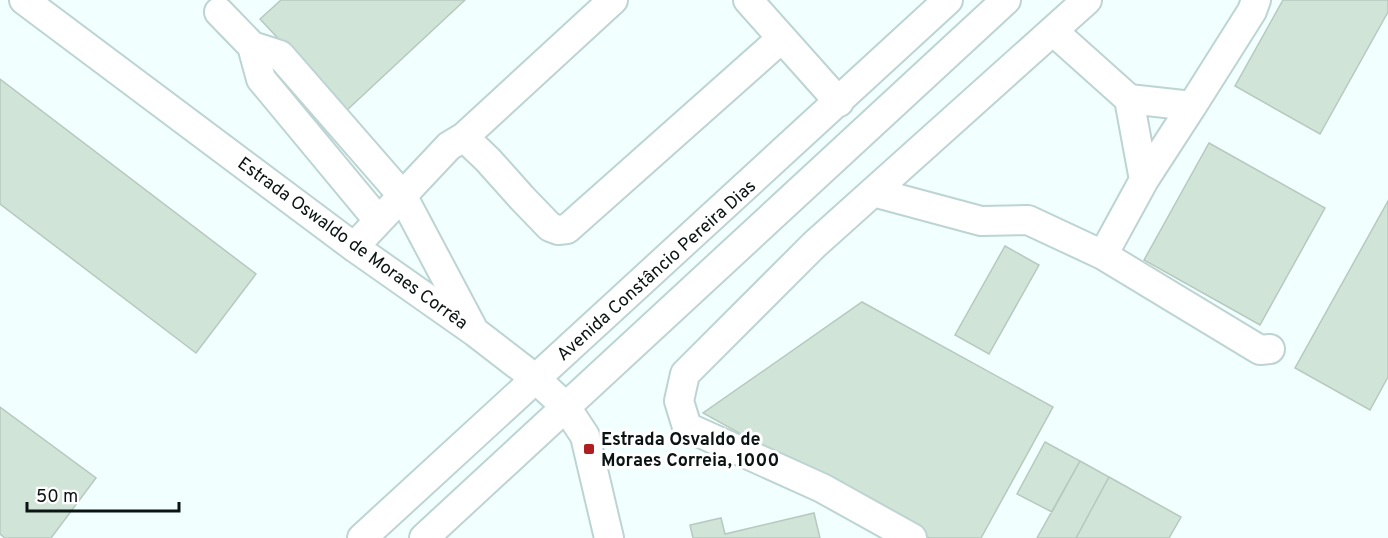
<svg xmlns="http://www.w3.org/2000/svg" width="1388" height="538" font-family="Overpass,sans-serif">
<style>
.building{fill:#d1e4d8;stroke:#b7c9be;stroke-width:1.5}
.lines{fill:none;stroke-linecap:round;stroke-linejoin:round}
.minor-casing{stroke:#bdd4d3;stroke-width:32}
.minor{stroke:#fff;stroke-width:28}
.poi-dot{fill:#af1e20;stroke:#fff;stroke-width:2}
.labels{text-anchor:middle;stroke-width:6;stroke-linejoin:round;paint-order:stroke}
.street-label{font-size:18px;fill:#0b1413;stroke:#fff}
.poi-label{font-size:18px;font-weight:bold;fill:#0b1413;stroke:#fff;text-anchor:start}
</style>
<rect width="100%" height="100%" fill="#f1fffe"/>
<!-- building -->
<path class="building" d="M281,0H465L346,111L260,19Z
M1283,0H1388V12L1320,134L1235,86Z
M0,79L256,274L196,353L0,204Z
M1209,143L1325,208L1260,325L1144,260Z
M1388,201V377L1370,410L1295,368Z
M1005,246L1039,265L989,354L955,335Z
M862,302L1053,407L981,538H929L703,413Z
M0,407L96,478L51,538H5L0,534Z
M1045,442L1080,461L1052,512L1017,494Z
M1080,461L1109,477L1076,538H1037Z
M1109,477L1181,517L1169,538H1076Z
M814,513L820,538H693L690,525L721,518L725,534Z"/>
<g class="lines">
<!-- minor casing -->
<g class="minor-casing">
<path id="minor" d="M24,0L354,247L475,332L536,379L566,407L585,436L609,538
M748,0L839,102
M219,12L252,46L280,55L402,195L472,327
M1053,31L1129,99L1192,106L1252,11L1256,0
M252,46L261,79L378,220
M1129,99L1144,180
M464,137L613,0
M873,192L981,221L1028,220L1103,255L1144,180L1192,106
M354,247L449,146L464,137L488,160L522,198L550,227L558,230L567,229L782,38
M1103,255L1260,350L1270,349
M362,538L948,0
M424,538L1006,0
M912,538L822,488L687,427L679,401L685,374L814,245L1087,0"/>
</g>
<!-- minor -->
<use href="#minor" class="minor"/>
</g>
<!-- markers -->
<rect class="poi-dot" x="583" y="443" width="12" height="12" rx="3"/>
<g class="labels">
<!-- street labels -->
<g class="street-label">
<text transform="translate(353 243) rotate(36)" y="6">Estrada Oswaldo de Moraes Corrêa</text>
<text transform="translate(656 270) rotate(-42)" y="6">Avenida Constâncio Pereira Dias</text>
</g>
<!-- poi labels -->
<g class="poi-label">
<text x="601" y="445">Estrada Osvaldo de<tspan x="601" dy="21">Moraes Correia, 1000</tspan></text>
</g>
</g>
<!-- scale -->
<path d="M27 502v9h152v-9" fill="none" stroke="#0b1413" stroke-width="3"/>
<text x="36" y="502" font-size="18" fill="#0b1413" stroke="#ffffff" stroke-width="4.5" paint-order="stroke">50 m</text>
</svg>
